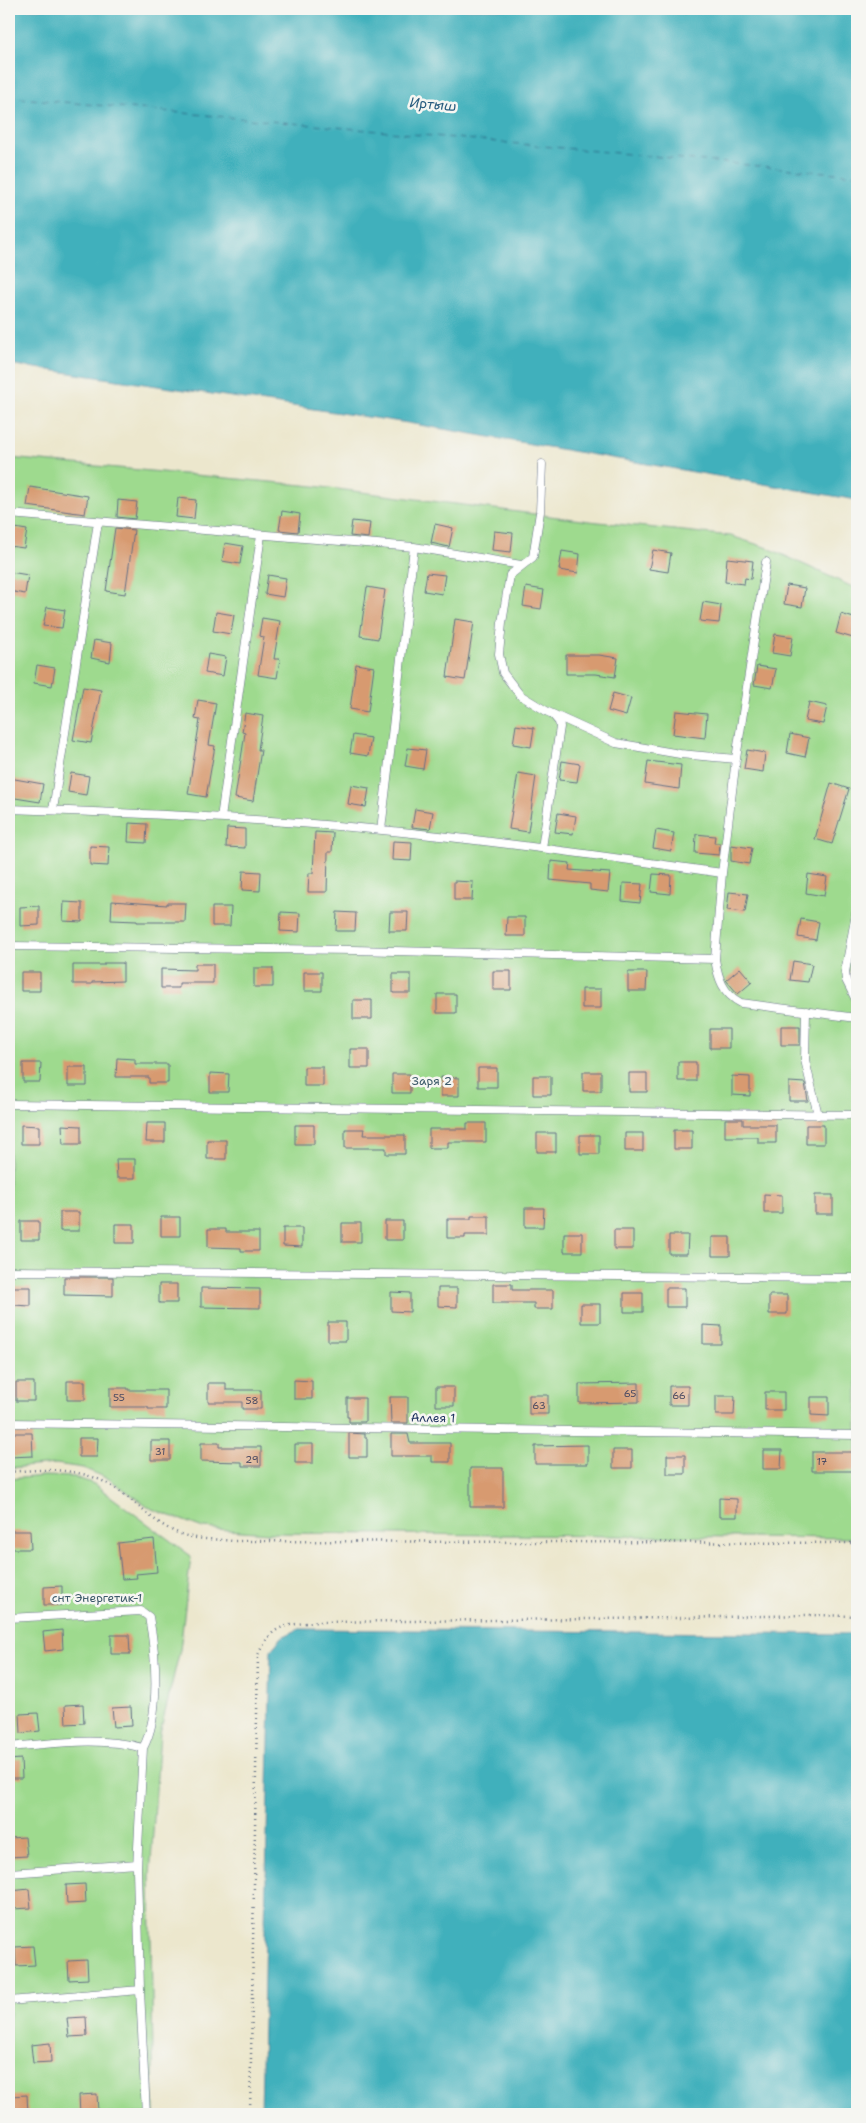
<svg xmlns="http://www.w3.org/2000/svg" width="866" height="2123" font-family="'Shantell Sans',sans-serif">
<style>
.green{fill:#9eda8e;stroke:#5c8476}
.water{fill:#41b0bc;stroke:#2e708d}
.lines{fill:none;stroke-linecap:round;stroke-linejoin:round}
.ferry{stroke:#285c7f;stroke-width:1;stroke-dasharray:6 5;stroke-linecap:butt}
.building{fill:#d79a70}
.service-casing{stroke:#646f85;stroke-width:9}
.path{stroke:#646f85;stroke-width:2.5;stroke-dasharray:1 4;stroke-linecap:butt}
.service{stroke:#fff;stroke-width:8}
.labels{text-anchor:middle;stroke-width:5;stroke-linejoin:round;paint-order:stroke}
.number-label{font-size:10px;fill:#4a4a62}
.park-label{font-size:12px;fill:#3c5a6a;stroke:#f6f6f2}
.street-label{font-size:12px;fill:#1b2f5e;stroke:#f6f6f2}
.water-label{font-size:14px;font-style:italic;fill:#285c7f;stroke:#f6f6f2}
</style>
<rect width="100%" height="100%" fill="#f6f6f2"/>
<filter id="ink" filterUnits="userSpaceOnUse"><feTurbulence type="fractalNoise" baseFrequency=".02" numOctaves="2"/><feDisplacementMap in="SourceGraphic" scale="10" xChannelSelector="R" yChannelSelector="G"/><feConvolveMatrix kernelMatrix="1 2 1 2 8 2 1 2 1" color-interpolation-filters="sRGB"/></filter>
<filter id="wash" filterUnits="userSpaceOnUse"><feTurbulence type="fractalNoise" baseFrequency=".0096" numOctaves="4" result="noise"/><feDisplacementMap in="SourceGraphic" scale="20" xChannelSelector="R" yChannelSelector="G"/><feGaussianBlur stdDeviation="1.12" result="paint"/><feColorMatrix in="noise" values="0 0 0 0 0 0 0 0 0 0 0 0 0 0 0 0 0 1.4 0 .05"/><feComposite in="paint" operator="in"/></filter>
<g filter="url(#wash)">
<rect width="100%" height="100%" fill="#ece7cd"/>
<!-- green -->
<path class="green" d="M9,458L314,486L589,521L731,536L768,548L857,589V935L848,975L857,990V1538L268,1533L203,1528L152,1509L109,1479L83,1468L56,1464L9,1468Z
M44,1476L75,1477L94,1484L191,1556L180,1650L160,1733L150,1876L154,2114H9V1479Z"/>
<!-- water -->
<path class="water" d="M9,9H857V500L408,423L9,364Z
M299,1629L857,1634V2114H261L271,1650L282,1637Z"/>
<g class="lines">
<!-- ferry -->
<path class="ferry" d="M9,97L857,175"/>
</g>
<g id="blocks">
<!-- building -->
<path class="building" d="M30,487L88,496L85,514L27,506Z
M178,498L196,500L194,519L176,517Z
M118,500L137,502L135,519L117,517Z
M282,511L300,514L298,532L279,530Z
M352,521L370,523L368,538L350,536Z
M435,524L453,528L449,547L431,543Z
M9,527L27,530L24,548L9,546Z
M115,528L134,530L125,594L106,591Z
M494,531L513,533L511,552L492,550Z
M225,543L243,546L240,564L222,561Z
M653,550L671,553L668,572L649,569Z
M562,551L580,554L578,573L559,570Z
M727,558L753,561L751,579L745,578L744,584L725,582Z
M10,572L28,575L25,594L9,591Z
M427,573L445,575L442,594L424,591Z
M268,575L286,578L283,597L265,594Z
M787,585L805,588L802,607L784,604Z
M367,587L385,590L378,639L360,636Z
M526,587L544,590L541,609L523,606Z
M703,602L721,605L719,623L700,621Z
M47,607L65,610L62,628L43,626Z
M216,612L234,615L231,634L213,631Z
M841,614L857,619L853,638L836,633Z
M262,618L280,621L274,659H280L277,678L258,675L264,637L259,636Z
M455,619L474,622L465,680L447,677Z
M775,634L793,637L790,656L772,653Z
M94,640L112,643L110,662L91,658Z
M208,654L226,657L223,676L205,673Z
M566,655H599L618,658L615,677L596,674H566Z
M356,664L374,667L368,712L350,709Z
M37,665L55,668L52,686L34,683Z
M757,666L776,669L772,688L754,685Z
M83,687L101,690L91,743L73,740Z
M613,693L631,698L626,716L608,711Z
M198,700L216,703L209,745L215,746L206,797L188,794L200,720L195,719Z
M809,702L827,706L823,724L805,721Z
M676,711L707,714L705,738L673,734Z
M245,713L263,716L258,750H261L253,801L235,798L245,733L242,732Z
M516,725L534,728L531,747L513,744Z
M790,734L809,738L805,757L787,753Z
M353,735L371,738L368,756L350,753Z
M408,748L426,750L423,769L405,766Z
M747,750L765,753L763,772L744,769Z
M562,761L580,764L577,782L559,780Z
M648,761L681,765L679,789L645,784Z
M71,773L89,776L86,795L68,792Z
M518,773L536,776L528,832L509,829Z
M9,778L43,784L40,802L9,797Z
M831,783L849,789L832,844L815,839Z
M351,785L369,788L366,807L348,804Z
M415,809L433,812L430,829L412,827Z
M558,813L576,816L573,834L555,832Z
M129,823L147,824L146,843L128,842Z
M227,828L245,829V848L226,847Z
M656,830L674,833L671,851L653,848Z
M315,832L333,833L332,852H328L327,892H308L309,873H313Z
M696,834L715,836L714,843H720L719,855L695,853Z
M393,841L412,842L411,861L392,860Z
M731,845L752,848L749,864L731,861Z
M90,846L109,847L108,866L90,865Z
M551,861L570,863L569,870L610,873L608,892L590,890V884L550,880Z
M243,871L261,872L260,891L242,890Z
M653,874L671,875L670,894L651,892Z
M808,874L827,877L824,896L806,893Z
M454,881L473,882L472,900H454Z
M623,883L642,884L640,903L622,901Z
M729,892L748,894L745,912L727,910Z
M112,901L167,905V903H186L185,922H137V921L111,920Z
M64,902L82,903V922L63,921Z
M39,906V925L20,926V907Z
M212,907H231L230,926H212Z
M281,912L300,913L299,932L280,931Z
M337,912L356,913L355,931H336Z
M390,912H408L407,931H389Z
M507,917H525V936H506Z
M801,919L819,922L816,940L798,937Z
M793,961L812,964L808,982L790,980Z
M104,963H123V981L92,982V984H73V965H104Z
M195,964H213V983H179V988H161V969L195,970Z
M254,968H273V987H254Z
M740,968L752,982L738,994L726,980Z
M493,971H511V990H493Z
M21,972H40V991H21Z
M304,972H322V991H304Z
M628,972H647L646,991H628Z
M393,974H411V993H393Z
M582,989H601V1008H582Z
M437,994H456V1013H437Z
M353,1000H372V1019H353Z
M781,1026H800V1045H781Z
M710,1029H729V1048H710Z
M350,1049H369V1068H350Z
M117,1058L135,1059V1064H168V1083H149V1077H116Z
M678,1062H696V1081H678Z
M23,1063H41L40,1082H23Z
M68,1067H87V1086H68Z
M304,1067H323V1086H304Z
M478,1068H497V1087H478Z
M583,1072H601V1091H583Z
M210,1073L229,1074L228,1092H210Z
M629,1073H647V1092H629Z
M392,1074H410V1093H392Z
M533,1076H551V1095H533Z
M732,1076L750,1077V1096L732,1095Z
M441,1077L459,1078V1096H441Z
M789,1082L805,1083L808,1101H789Z
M725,1119H743V1125H776V1143H758V1137H725Z
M147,1123H165V1142H146Z
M467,1123H486V1142H448V1148H429V1129H467Z
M21,1125L39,1126V1144H21Z
M62,1125L81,1126V1144H63Z
M295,1125H314V1144H295Z
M806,1125H824V1144H806Z
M345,1129H364L363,1135H405V1154H386V1148H345Z
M674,1130H692V1149H674Z
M537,1133H556V1152H537Z
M625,1133H643V1151H625Z
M580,1135H599V1154H580Z
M207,1140H226V1159H207Z
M116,1159H135V1178H117Z
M764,1194L782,1195V1213H764Z
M815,1195H833V1214H815Z
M525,1208H544L543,1227H525Z
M60,1212H79V1231H60Z
M471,1216H489V1235H465V1238H447V1219H471Z
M161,1217H180V1236H161Z
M21,1221H39V1240H21Z
M385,1221H403V1240H385Z
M342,1223H361V1242H342Z
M115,1224H134V1243H115Z
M283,1228H302V1247L283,1246Z
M208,1229H226V1232H259V1251H241V1248L208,1247Z
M614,1230H633V1249H614Z
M564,1233H582V1252H564Z
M669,1235H688L687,1254H669Z
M712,1237H730V1256H712Z
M64,1277H113V1296L64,1295Z
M159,1284H177V1303H159Z
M493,1284H512V1290H553V1309H534V1303H493Z
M12,1287H31V1306L12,1305Z
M201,1288L260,1289V1308L201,1307Z
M438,1288H457V1307L438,1306Z
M666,1288H685V1307H666Z
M391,1292L410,1293V1312L391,1311Z
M624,1293H643V1312H624Z
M769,1295H787V1314H769Z
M581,1304H600V1323H581Z
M328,1322H346V1341H328Z
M703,1325L721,1326V1344H703Z
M294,1380L312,1381V1399H294Z
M67,1381H85V1400H67Z
M16,1382H34V1401H16Z
M208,1383H226V1390H261V1409H242V1402H208Z
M639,1383V1402L579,1403V1384Z
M669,1386H688V1405H669Z
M436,1387H454V1406H436Z
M110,1388H128V1390H166V1409H148V1407H110Z
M765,1392H784V1410H765Z
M529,1395H548V1414H529Z
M716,1396H735L734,1415H716Z
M390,1397H408V1423H391Z
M811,1397H829V1416L811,1415Z
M347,1398H365V1422H349V1417H347Z
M9,1433H32L33,1456L9,1457Z
M349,1433L365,1434V1438H367V1457H349Z
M391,1434H408L410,1443H450V1462H432V1456H391Z
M79,1438H98L97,1457H79Z
M151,1441H170V1460H151Z
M201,1443H219V1447H261V1466H242V1462L201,1461Z
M295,1444H313V1463H295Z
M588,1445V1464H535V1446Z
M613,1450H632V1468H613Z
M763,1450H782L781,1469H763Z
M812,1452H857V1471H812Z
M667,1455H685V1474H667Z
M470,1468H503V1507H470Z
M719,1498L737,1499V1517H719Z
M12,1531H30L31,1549H12Z
M154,1539L157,1572L136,1574L137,1578L122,1579L118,1543Z
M62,1586V1605H44V1587Z
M62,1630L63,1649L45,1651L43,1632Z
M111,1635H129L130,1654H111Z
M83,1704L84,1723L66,1724L65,1705Z
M131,1707L132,1726L114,1727L112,1708Z
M38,1713L40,1731L21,1733L20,1714Z
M21,1759L22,1778H9V1760Z
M25,1837L27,1856L9,1857V1838Z
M85,1884L86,1903L67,1904L66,1885Z
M29,1889L31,1908L12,1909L11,1891Z
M33,1946L35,1965L16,1966L15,1947Z
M87,1960L88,1979L69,1980L68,1961Z
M86,2017L87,2036L69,2037L67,2018Z
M50,2043L51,2062L33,2063L31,2045Z
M97,2094L98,2112L80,2114L79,2095Z
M27,2095L28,2114H9V2096Z"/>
</g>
</g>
<g filter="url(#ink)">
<use href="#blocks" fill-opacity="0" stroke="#646f85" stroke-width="1"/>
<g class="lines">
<!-- service casing -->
<g class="service-casing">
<path id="service" d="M542,464L540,512L533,557L510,575L502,623L499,654L503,673L520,695L548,712L616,743L680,754L736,759
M9,514L414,547L521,565
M766,562L736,759L722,873L715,959C718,978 723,994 741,1003L857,1018
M9,809C133,813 258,818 382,830C496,841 609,857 722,873
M53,810L98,522
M221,818L261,535
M381,830L414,547
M542,848L560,727L559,722L554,716
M857,909L845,972L846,980L857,1002
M9,946L354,950L715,959
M806,1011L805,1060L818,1115
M9,1104L857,1115
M9,1271L857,1278
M9,1423L857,1435
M9,1618L141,1611L149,1617C156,1654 161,1715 143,1748L137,1868L140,1990L146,2114
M9,1747C53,1744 99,1736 143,1748
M9,1873L137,1864
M9,2001L140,1990"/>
</g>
<!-- path -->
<path class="path" d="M9,1472C42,1469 80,1467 110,1485C137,1501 156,1528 187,1536C201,1540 219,1539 233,1541L857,1543
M250,2114L258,1655C272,1623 286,1625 318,1622L678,1618L809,1615L857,1616"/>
<!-- service -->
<use href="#service" class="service"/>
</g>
</g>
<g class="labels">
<!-- number labels -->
<g class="number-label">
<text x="630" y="1397">65</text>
<text x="679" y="1399">66</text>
<text x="119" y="1401">55</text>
<text x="252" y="1404">58</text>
<text x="539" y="1409">63</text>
<text x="160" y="1455">31</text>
<text x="252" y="1463">29</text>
<text x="822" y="1465">17</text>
</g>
<!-- park labels -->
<g class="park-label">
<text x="432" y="1085">Заря 2</text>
<text x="97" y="1602">снт Энергетик-1</text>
</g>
<!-- street labels -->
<g class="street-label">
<text transform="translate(433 1418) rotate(1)" y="4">Аллея 1</text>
</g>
<!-- water labels -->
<g class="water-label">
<text transform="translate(433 104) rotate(5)" y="5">Иртыш</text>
</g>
</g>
<!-- margin -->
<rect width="866" height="2123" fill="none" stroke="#f6f6f2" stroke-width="30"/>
</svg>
